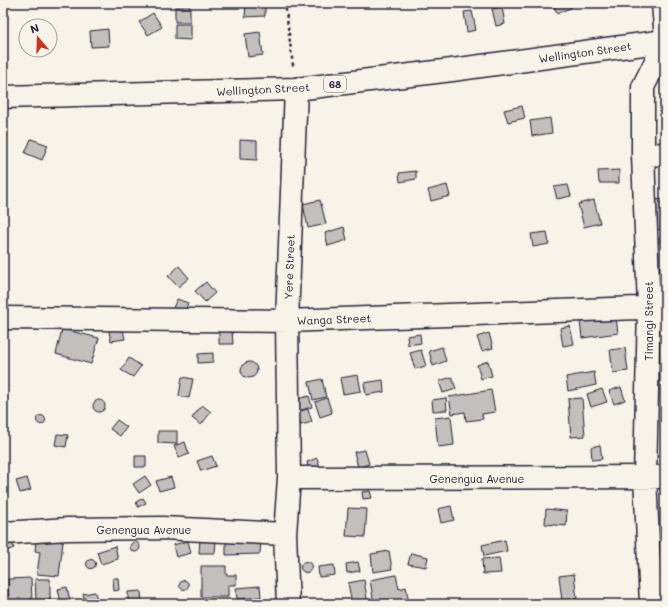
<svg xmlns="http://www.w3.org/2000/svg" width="668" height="607" viewBox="0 0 668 607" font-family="Mali,sans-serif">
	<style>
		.building { fill: #c2bfbd; stroke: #22223b }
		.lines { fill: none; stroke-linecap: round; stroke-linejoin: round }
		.minor-casing { stroke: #22223b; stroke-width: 25 }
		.major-casing { stroke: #22223b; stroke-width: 25 }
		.path { stroke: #22223b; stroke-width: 2.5; stroke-dasharray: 3 3; stroke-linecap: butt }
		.minor { stroke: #f7f3e8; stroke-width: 22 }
		.major { stroke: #f7f3e8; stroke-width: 22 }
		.labels { text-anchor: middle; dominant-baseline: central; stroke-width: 3; stroke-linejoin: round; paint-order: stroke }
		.shield { fill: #f7f3e8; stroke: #62616f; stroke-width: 1 }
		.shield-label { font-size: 10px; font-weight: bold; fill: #22223b }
		.street-label { font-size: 11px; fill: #22223b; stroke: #f7f3e8 }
	</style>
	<rect width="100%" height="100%" fill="#f7f3e8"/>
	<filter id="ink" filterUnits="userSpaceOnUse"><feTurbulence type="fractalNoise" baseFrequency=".025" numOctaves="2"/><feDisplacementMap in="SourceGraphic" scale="8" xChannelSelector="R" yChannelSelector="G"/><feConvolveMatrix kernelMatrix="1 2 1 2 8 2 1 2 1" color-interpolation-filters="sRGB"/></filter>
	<g filter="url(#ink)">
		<path class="building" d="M78 3H97V6L78 5Z
			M246 3H265V16L245 17Z
			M562 3H569L571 8 557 13 554 6Z
			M590 3H601V5L591 7Z
			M175 7H190V22H175Z
			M502 7 505 24 496 26 492 9Z
			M472 11 476 30 467 32 464 12Z
			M153 13 162 27 148 35 139 22Z
			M175 24H191V40L175 39Z
			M108 29 109 46 91 47 90 31Z
			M260 32 263 55 248 57 245 34Z
			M522 106 525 118 508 122 504 110Z
			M550 118 552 133 532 136 530 121Z
			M31 139 48 145 42 160 25 153Z
			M240 140 257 141V160L240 159Z
			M619 170V183H599L598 171Z
			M416 171V179L400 182 399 173Z
			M447 185 450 196 431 201 428 190Z
			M568 185 571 196 557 199 554 187Z
			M665 199V229L654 230 652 200Z
			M320 200 326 224 308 228 303 204Z
			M594 200 600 223 584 227 578 204Z
			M344 227 347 240 328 246 325 233Z
			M547 232 549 244 533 247 531 234Z
			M658.5 240a3.5 3.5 0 1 1 7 0a3.5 3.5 0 1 1-7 0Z
			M179 266 189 278 178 287 168 276Z
			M206 282 215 293 205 302 195 291Z
			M177 299 188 303 184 314 172 310Z
			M616 317 618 333 582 338 580 321Z
			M122 325 125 339 111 341 108 327Z
			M570 326 574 344 563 346 560 328Z
			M62 329 99 338 91 364 56 354Z
			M219 330H232L233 344H219Z
			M489 333 493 348 482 351 477 337Z
			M420 334 421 343 408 345 407 336Z
			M442 347 446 361 433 366 429 351Z
			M625 348 628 371 613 373 610 350Z
			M421 350 426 366 415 369 410 353Z
			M213 353V362L198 363V354Z
			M129 358 141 366 133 377 121 370Z
			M488 361 492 376 481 379 477 365Z
			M241 370a8 8 0 1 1 16 0a8 8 0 1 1-16 0Z
			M594 372 596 385 568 391 566 377Z
			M358 375 361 391 343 394 340 378Z
			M182 377 193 379 189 398 179 396Z
			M452 377 456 389 443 393 439 381Z
			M322 379 326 397 313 400 309 382Z
			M383 380 384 392 366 395 364 383Z
			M621 387 625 400 614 404 609 391Z
			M602 389 607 402 591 407 587 394Z
			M491 390 495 412 482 414 483 419 466 421 465 412 452 414 449 397Z
			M309 396 312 407 297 411 294 400Z
			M327 398 332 413 320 417 315 402Z
			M446 398 447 410 433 411 432 400Z
			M582 398 585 436 571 437 568 399Z
			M93 406a6 6 0 1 1 12 0a6 6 0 1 1-12 0Z
			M202 405 211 412 201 425 192 418Z
			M308 409 312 422 301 425 298 412Z
			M36.5 420a4.5 4.5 0 1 1 9 0a4.5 4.5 0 1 1-9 0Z
			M451 416 454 445 438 447 435 418Z
			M117 420 127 427 120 436 110 429Z
			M158 431H177V444L158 443Z
			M57 434 68 435 66 447 55 445Z
			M185 442 189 454 179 458 174 446Z
			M600 445 602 459 592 460 591 447Z
			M365 450 369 464 358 467 354 452Z
			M135 456H146V467H135Z
			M212 456 216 466 201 471 197 461Z
			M317 458 320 467 309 470 307 462Z
			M145 476 151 485 139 493 133 484Z
			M171 477 174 487 159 491 156 481Z
			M27 478 31 490 20 493 16 481Z
			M370 491 372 498 363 499 362 492Z
			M143 498 146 503 138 507 136 502Z
			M451 506 454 520 441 523 438 509Z
			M348 508 367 509 365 537 346 536Z
			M546 509 567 511 566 526 545 524Z
			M9 536 14 548 6 551 3 543Z
			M226 538H261L260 554 226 555Z
			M36 539 63 542 59 576 37 574 40 552 35 551Z
			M200 539H216L215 553H199Z
			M505 540 507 551 484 556 482 545Z
			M188 541 191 553 176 557 173 545Z
			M130 547a5 5 0 1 1 10 0a5 5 0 1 1-10 0Z
			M115 546 118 559 101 564 97 552Z
			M389 551 392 569 373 572 371 554Z
			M411 553 428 557 426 567 408 564Z
			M499 558 501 573 483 574 482 559Z
			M86.5 564a4.5 4.5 0 1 1 9 0a4.5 4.5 0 1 1-9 0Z
			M300.5 567a5.5 5.5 0 1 1 11 0a5.5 5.5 0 1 1-11 0Z
			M358 562 360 571 347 573 346 564Z
			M334 565 335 575 319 577 318 567Z
			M201 566H226V575H236V585H228V597H201Z
			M574 574 577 599 562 601 559 576Z
			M396 575 399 589 406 587 409 603 403 604H374L370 580Z
			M31 578 32 600 9 601 8 579Z
			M113 578H118L119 590 114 591Z
			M35 579H50V600H36Z
			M364 580 368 604H352L348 583Z
			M179.5 585a4.5 4.5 0 1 1 9 0a4.5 4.5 0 1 1-9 0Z
			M260 586 261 597 237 599 236 588Z
			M67 587 70 601 61 603 58 589Z
			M141 591 142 603 128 604V592Z
			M95 592 97 600 85 603 83 594Z"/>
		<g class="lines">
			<defs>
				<path id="minor" d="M663 3 665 28
					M643 155 665 154
					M3 318 287 321 665 307
					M289 478 665 477
					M3 533 68 529 162 528 285 534
					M288 604 285 534 289 478 287 321 296 89
					M651 604 645 477 649 307 643 155V87L665 43"/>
				<path id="major" d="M3 97 296 89 452 70 665 41"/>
			</defs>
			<use href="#minor" class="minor-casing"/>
			<use href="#major" class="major-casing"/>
			<path class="path" d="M285 3 293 66"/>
			<use href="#minor" class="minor"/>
			<use href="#major" class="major"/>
		</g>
	</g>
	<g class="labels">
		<rect class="shield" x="324" y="76" width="22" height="16" rx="3"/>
		<g class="shield-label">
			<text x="335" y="84">68</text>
		</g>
		<g class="street-label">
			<text transform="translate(585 52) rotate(-8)">Wellington Street</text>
			<text transform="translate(263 89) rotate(-3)">Wellington Street</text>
			<text transform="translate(289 267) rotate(-88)">Yere Street</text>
			<text transform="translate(334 319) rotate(-2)">Wanga Street</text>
			<text transform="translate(648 321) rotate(-90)">Timangi Street</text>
			<text x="477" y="478">Genengua Avenue</text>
			<text x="144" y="529">Genengua Avenue</text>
		</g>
	</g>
	<rect width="668" height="607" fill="none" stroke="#f7f3e8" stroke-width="16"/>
	<rect x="8" y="8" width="652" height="591" fill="none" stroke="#22223b" stroke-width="1.5" filter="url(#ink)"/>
	<g transform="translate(38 38) rotate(341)"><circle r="19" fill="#f7f3e8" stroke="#a29fa3"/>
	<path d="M0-3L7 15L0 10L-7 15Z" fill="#c8321e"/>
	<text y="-6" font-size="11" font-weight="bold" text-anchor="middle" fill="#22223b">N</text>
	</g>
</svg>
